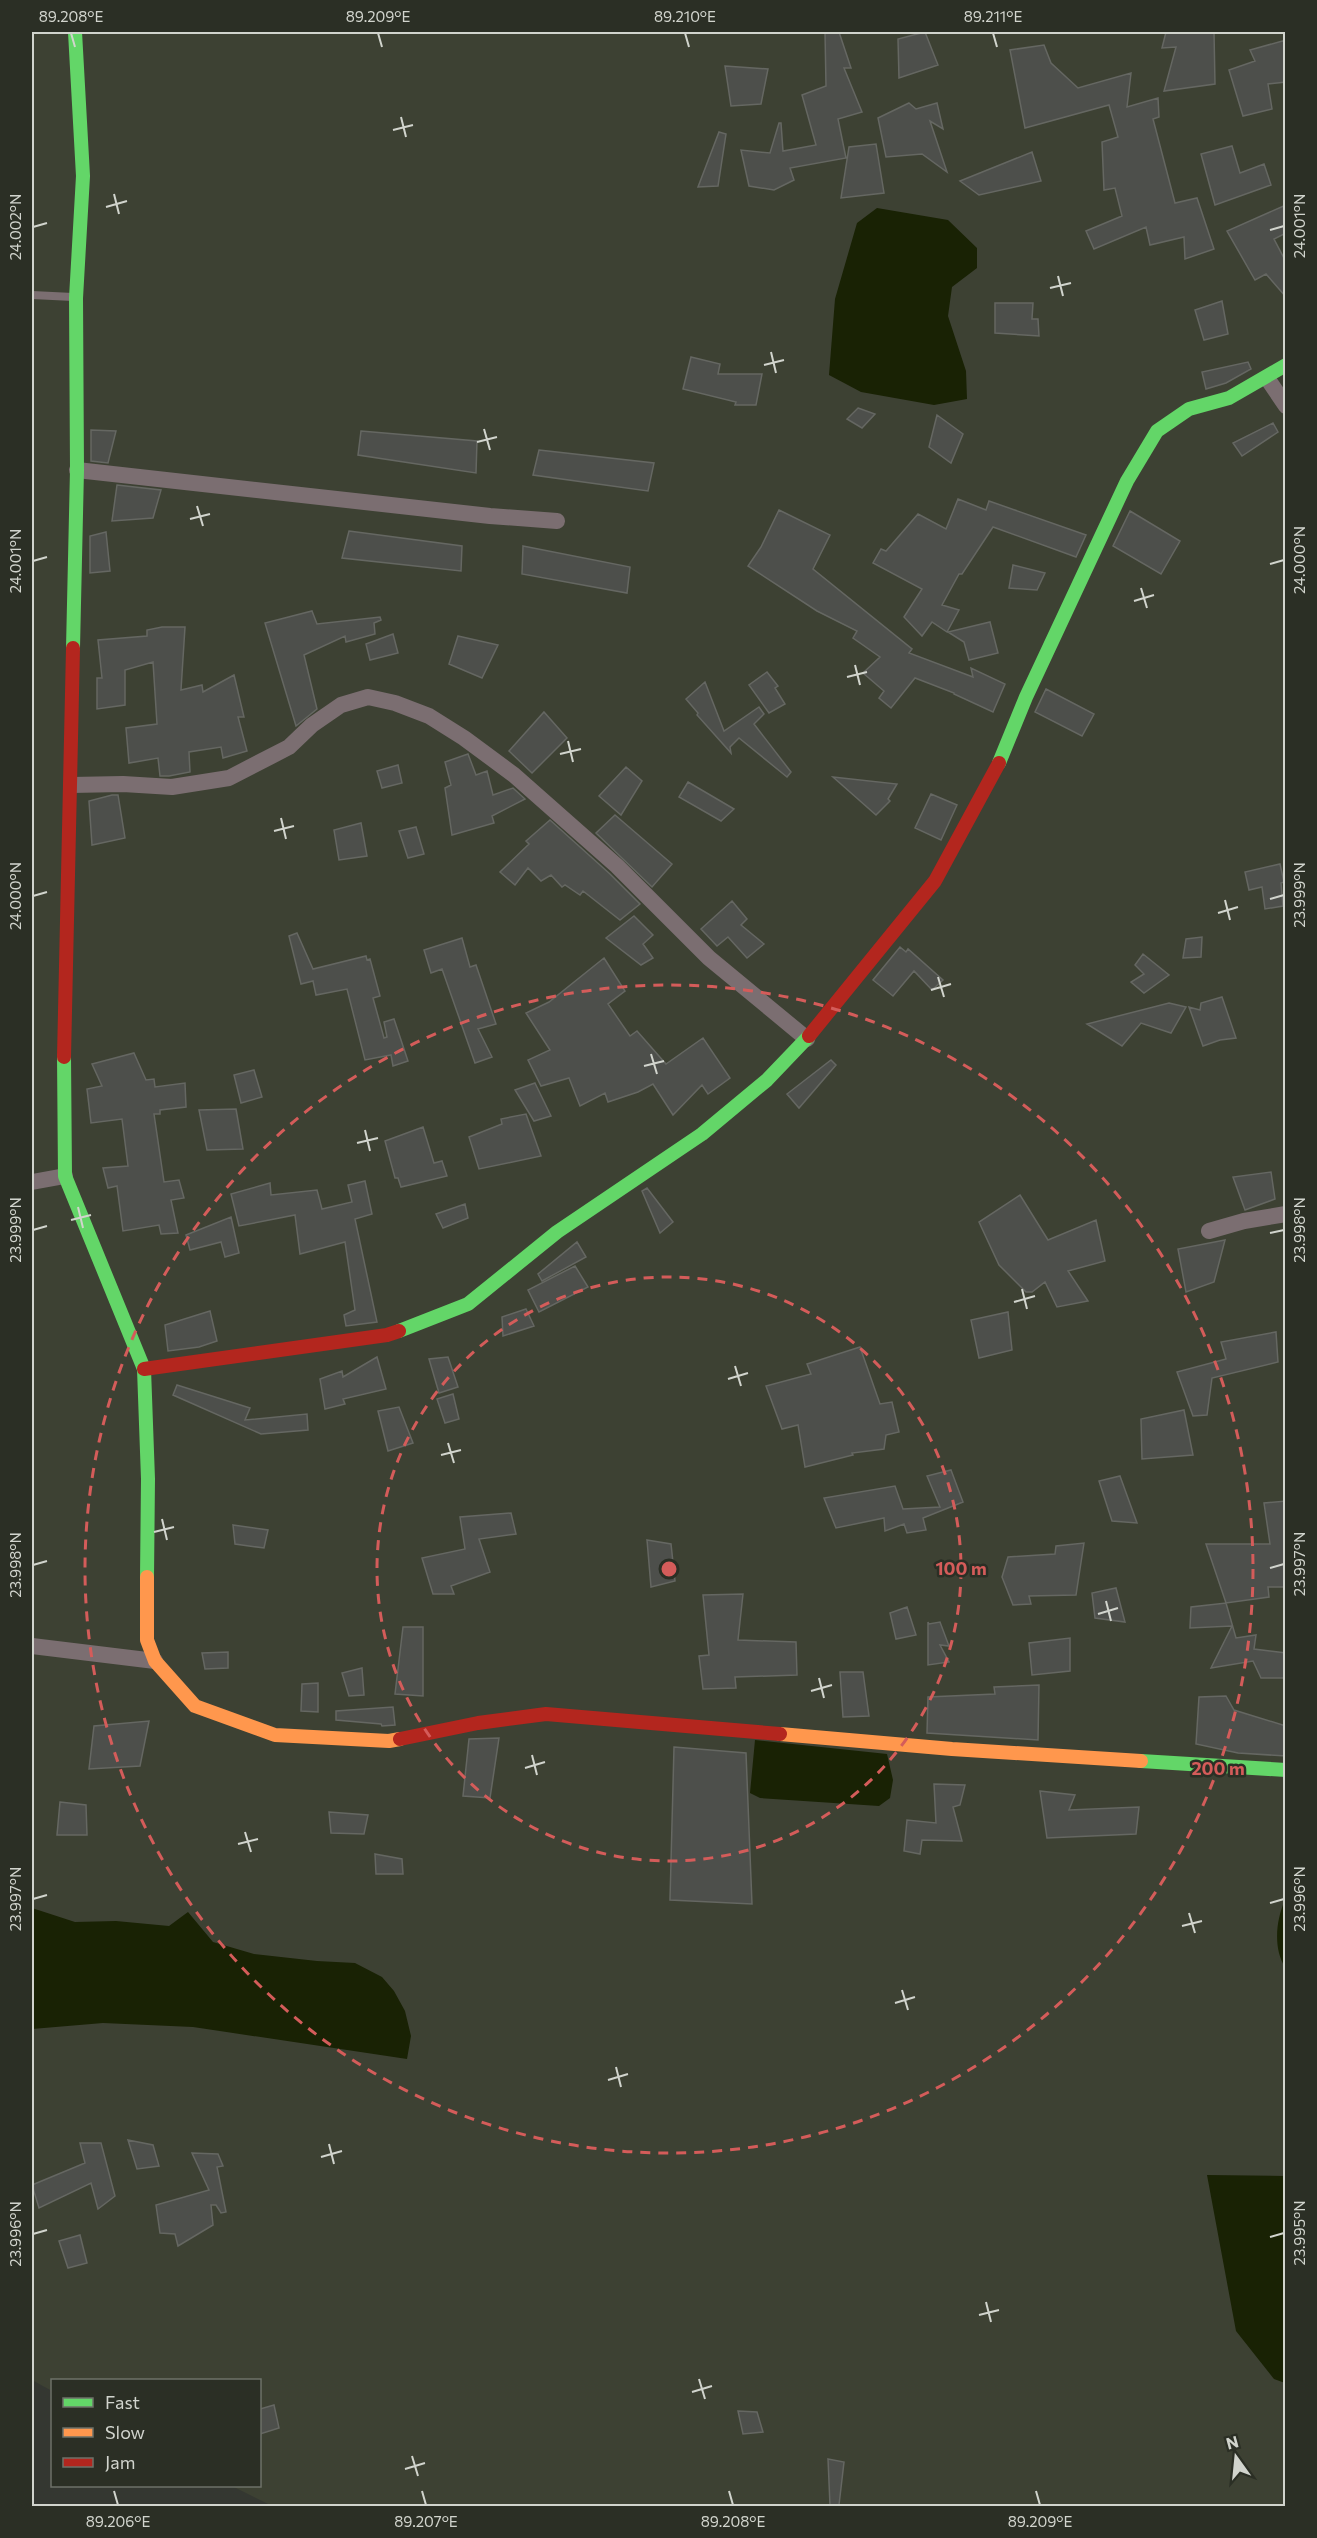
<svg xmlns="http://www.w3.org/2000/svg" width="1317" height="2538" viewBox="0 0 1317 2538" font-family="Commissioner,sans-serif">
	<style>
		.built { fill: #3d4133 }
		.water { fill: #192204 }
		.building { fill: #4d4f4b; stroke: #656762; stroke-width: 1.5 }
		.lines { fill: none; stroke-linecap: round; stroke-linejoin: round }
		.lane { stroke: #7b6e71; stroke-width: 8 }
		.street { stroke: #7b6e71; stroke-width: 16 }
		.fast { stroke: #63d668; stroke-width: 14 }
		.slow { stroke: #ff974d; stroke-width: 14 }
		.jam { stroke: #b3261e; stroke-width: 14 }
		.ticks { fill: none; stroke: #d1d4cd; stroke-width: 2 }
		.ring { fill: none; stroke: #d45c5a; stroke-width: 3; stroke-dasharray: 10 8 }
		.centre { fill: #d45c5a; stroke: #2b2f25; stroke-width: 3 }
		.ring-label { font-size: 18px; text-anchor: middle; font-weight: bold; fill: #d45c5a; stroke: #2b2f25; stroke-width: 5; stroke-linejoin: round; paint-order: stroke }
		.neatline { fill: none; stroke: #d1d4cd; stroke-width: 2 }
		.ticks-label { font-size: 15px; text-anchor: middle; fill: #d1d4cd }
	</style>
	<rect width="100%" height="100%" fill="#343731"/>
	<path class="built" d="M32 32H1285V2506H272L232 2486H260V2380H52V2391L32 2380Z"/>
	<path class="water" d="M877 208 948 220 977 248V268L952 287 948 316 966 371 967 399 934 405 861 392 829 375 835 299 857 223Z
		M755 1740 887 1754 893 1780 890 1798 879 1806 760 1798 750 1793Z
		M1285 1900V1967C1273 1948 1276 1920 1285 1900Z
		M32 1908 75 1922 116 1921 169 1926 188 1912 213 1942 254 1954 317 1961 355 1963 382 1977 394 1991 405 2011 411 2036 407 2059 193 2027 103 2023 32 2029Z
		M1207 2175 1285 2176V2383L1274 2379 1236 2331Z"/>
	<path class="building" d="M825 32H839L851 68H844L862 112 838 119 846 158 790 168 794 180 774 190 749 186 741 150 770 153 779 123H781L783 151 816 145 802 95 826 86Z
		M925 32 938 65 899 78 898 39Z
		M1166 32H1214L1215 84 1164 91 1176 47 1162 48Z
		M1286 40V82L1268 84 1272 109 1243 116 1229 70 1255 61 1250 50Z
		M1044 45 1051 63 1078 88 1131 73 1127 107 1158 98 1159 117 1153 119 1175 203 1197 198 1214 249 1185 259 1184 237 1150 245 1146 227 1094 249 1086 231 1122 216 1115 188 1104 190 1102 142 1118 137 1109 105 1025 128 1010 50Z
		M725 66 768 69 761 104 731 106Z
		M909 103 916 109 937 103 943 129 930 121 947 172 922 154 886 157 878 118Z
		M719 132 726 134 718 186 698 187Z
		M876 144 884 193 841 198 849 147Z
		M1232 146 1240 173 1264 164 1271 185 1215 205 1201 154Z
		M1032 152 1041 181 979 195 960 181Z
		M1286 205V233L1274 239 1286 262V297L1266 274 1255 280 1227 231Z
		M1222 301 1228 334 1204 340 1195 310Z
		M995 303H1033L1032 319H1038L1039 336 995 333Z
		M691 357 720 364 718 374H762L756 405H735L736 402 683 389Z
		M1248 362 1251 369 1226 383 1206 389 1202 372Z
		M858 408 875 414 862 428 847 419Z
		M937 415 963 434 951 463 929 447Z
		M1273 423 1278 432 1242 456 1233 443Z
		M91 430 116 431 108 463 91 461Z
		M361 431 477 441 476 473 358 455Z
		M539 450 654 463 648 491 533 475Z
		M117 485 161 490 153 518 112 521Z
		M958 499 986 510 989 501 1086 535 1076 557 993 527 962 574H959L942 605 959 610 947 632 932 622 922 636 904 617 922 589 873 563 881 549 886 551 918 514 946 529Z
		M779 510 830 535 813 569 912 649 909 653 973 677 971 668 1005 684 993 712 954 694V693L915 678 891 708 879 698 884 691 863 673 880 657 853 638 857 631 817 611 748 566 761 547Z
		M1130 511 1180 541 1161 574 1113 546Z
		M349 531 462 546 461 571 342 558Z
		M106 532 110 571 90 573V536Z
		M523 546 630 567 627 593 522 574Z
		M1013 565 1045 573 1037 590 1009 588Z
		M312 611 317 624 380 617 381 620 374 623 375 634 346 642 345 636 304 655 317 709 296 726 265 623Z
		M990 622 998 653 969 660 964 642 948 632Z
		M162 627H185L181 690 202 685 203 692 234 675 244 717H238L247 751 223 758 221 747 189 752 190 772 169 776H160L158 758 129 763 126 728 157 724 153 662 125 670V705L97 709V678H102L98 640 147 636V630Z
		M393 634 398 653 370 660 366 644Z
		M458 636 498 645 482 678 449 664Z
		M767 672 778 686 775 688 785 704 769 713 749 685Z
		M705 682 724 731 759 707 764 714 754 724 791 772 787 777 739 738 730 747 731 753 697 715 698 713 686 699Z
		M1046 689 1094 714 1082 736 1035 712Z
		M544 712 567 738 532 773 509 751Z
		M468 754 476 775 487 771 493 795 513 788 525 799 492 816 494 823 452 835 445 788 451 785 445 762Z
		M398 765 402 783 382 788 377 771Z
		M626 767 642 781 621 815 599 796Z
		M833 777 897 784 888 799 890 801 876 815Z
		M688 782 734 809 721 821 679 797Z
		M931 794 957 805 941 840 915 828Z
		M112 795H118L125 838 92 845 89 801Z
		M615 815 672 864 652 887 596 833Z
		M550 820 610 874 640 904 620 920 583 891 580 895 565 885 562 887 551 875 541 881 528 868 515 885 500 872 529 844 526 841Z
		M361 823 367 856 339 860 334 830Z
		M416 827 424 854 408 858 399 831Z
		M1280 864 1284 882 1281 883 1283 906 1265 909 1262 887 1249 890 1245 872Z
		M732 901 747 919 741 925 764 944 747 958 728 937 717 946 701 929Z
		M634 916 653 935 643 944 653 958 641 965 606 938Z
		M297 933 313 969 366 956 367 960 370 959 380 996 373 998 384 1038 387 1037 384 1022 394 1019 408 1061 393 1066 391 1055 365 1060 347 989 316 995 313 981 301 984 289 936Z
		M1202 937 1201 957 1183 958 1186 939Z
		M462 938 470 967 476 965 496 1024 478 1029 492 1057 475 1063 442 969 431 973 424 950Z
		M900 947 906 952 908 949 943 980 932 990 914 971 893 996 873 980Z
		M1143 954 1169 975 1144 993 1131 982 1144 974 1135 965Z
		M604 958 625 991 608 1004 630 1036 637 1031 666 1064 703 1038 730 1078 708 1094 702 1085 673 1115 653 1084 638 1092 608 1102 605 1093 580 1106 569 1078 541 1086 528 1060 550 1050 526 1013 549 1002Z
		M1222 997 1236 1038 1220 1040 1203 1046 1189 1007 1200 1010 1201 1003Z
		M1169 1003 1186 1007 1171 1033 1141 1023 1122 1046 1087 1024Z
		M134 1053 146 1080 154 1079 155 1087 185 1083 186 1107 160 1110V1114H154L164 1182 179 1180 184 1198 171 1200 178 1233 161 1234 159 1225 123 1231 117 1186 108 1188 103 1168 128 1166 122 1119 91 1123 87 1089 102 1086 92 1064Z
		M831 1060 836 1065 799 1108 787 1094Z
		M254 1070 262 1097 241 1103 234 1075Z
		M535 1083 551 1116 534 1121 515 1090Z
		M236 1109 243 1149 207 1150 199 1110Z
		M526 1114 541 1156 479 1169 469 1137 502 1124 501 1119Z
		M423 1127 434 1163 442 1161 447 1176 401 1187 398 1178H395L385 1141Z
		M1271 1172 1275 1199 1245 1210 1233 1177Z
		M365 1181 372 1214 355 1219 377 1322 346 1326 344 1315 355 1310 345 1242 300 1254 295 1215 239 1226 231 1194 270 1183 271 1195 317 1190 322 1209 352 1202 348 1185Z
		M647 1188 673 1222 660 1233 642 1191Z
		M1020 1195 1048 1240 1096 1220 1105 1261 1068 1271 1088 1301 1057 1307 1045 1282 1032 1292H1026L999 1265 979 1222Z
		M465 1204 468 1218 443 1228 436 1214Z
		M231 1217 239 1253 225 1257 221 1242 190 1250 186 1235Z
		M1225 1240 1214 1282 1186 1292 1178 1249Z
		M577 1242 586 1257 542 1281 538 1274Z
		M575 1266 588 1287 539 1312 528 1290Z
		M526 1309 534 1326 503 1336 502 1317Z
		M210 1311 217 1341 199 1347 168 1351 165 1325Z
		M1008 1312 1012 1350 979 1358 971 1320Z
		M1276 1332 1278 1362 1212 1378 1207 1415 1193 1416 1177 1372 1226 1359 1221 1342Z
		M860 1347 880 1404 892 1402 899 1432 886 1435 884 1449 852 1453 853 1455 805 1467 798 1425 782 1429 766 1386 811 1374 807 1364Z
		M377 1357 386 1389 343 1399 345 1404 325 1409 320 1379 342 1371 343 1377Z
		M448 1357 458 1387 439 1393 429 1359Z
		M177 1385 250 1408 245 1420 307 1414 308 1430 261 1434 173 1395Z
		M453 1394 459 1419 445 1423 437 1399Z
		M399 1407 413 1443 388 1451 378 1411Z
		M1184 1410 1193 1455 1142 1459 1141 1419Z
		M951 1470 963 1502 923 1518 926 1530 907 1533 904 1524 885 1531 884 1518 836 1528 824 1498 895 1486 903 1509 940 1507 927 1476Z
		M1120 1476 1137 1523 1112 1521 1099 1481Z
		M1286 1501V1587H1268L1269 1597 1226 1603 1206 1544H1270L1264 1503Z
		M511 1513 516 1534 479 1539 490 1572 451 1586 454 1594H433L422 1558 465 1549 460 1517Z
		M233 1525 268 1530 264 1548 235 1544Z
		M647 1540 671 1544 675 1581 651 1587Z
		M1084 1543 1076 1595 1029 1596 1031 1604 1013 1605 1002 1577 1008 1557 1055 1554 1056 1546Z
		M1116 1588 1125 1622 1095 1618 1092 1593Z
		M743 1594 738 1640 796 1642 797 1675 735 1677 736 1688 703 1689 699 1656 709 1655 703 1595Z
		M1226 1603 1236 1638 1256 1635 1254 1649 1286 1653V1678H1261L1253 1661 1211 1668 1232 1626 1190 1628 1191 1607Z
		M907 1607 916 1635 896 1639 890 1613Z
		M928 1622 929 1624 940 1622 949 1646 940 1645 949 1662 928 1665Z
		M403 1627H423V1696L395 1694Z
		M1070 1638V1671L1032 1675 1029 1643Z
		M228 1652V1668L205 1669 202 1653Z
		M362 1668 364 1695 349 1696 342 1673Z
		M840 1672H863L869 1716 843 1717Z
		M318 1683V1712L301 1711 302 1684Z
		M1039 1685 1038 1740 927 1733 928 1697 995 1694 994 1687Z
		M1226 1696 1234 1710 1286 1726V1756L1238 1753 1196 1744 1199 1697Z
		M393 1707 395 1725 382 1726 381 1724 336 1720V1711Z
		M149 1721 140 1766 89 1769 94 1726Z
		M499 1738 490 1798 463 1796 469 1739Z
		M674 1747 746 1753 752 1904 670 1900Z
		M934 1784 965 1785 960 1805 953 1807 962 1841 922 1840 920 1854 904 1851 907 1820 936 1823Z
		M1040 1791 1075 1795 1069 1810 1139 1807 1136 1834 1047 1838Z
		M60 1802 86 1805 87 1835H57Z
		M329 1812 368 1815 364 1834 331 1833Z
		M375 1854 402 1859 403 1874H376Z
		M128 2140 153 2145 159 2166 137 2169Z
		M80 2143H101L115 2196 98 2209 91 2183 39 2208 32 2185 85 2163Z
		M192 2153 218 2154 223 2166 217 2167 226 2212 221 2213 216 2205H211L213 2225 178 2246 175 2234 160 2233 156 2205 209 2190Z
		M80 2235 87 2263 68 2268 59 2241Z
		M274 2405 279 2428 260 2434V2409Z
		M738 2411 757 2412 763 2432 743 2434Z
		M828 2459 844 2462 839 2505H830Z"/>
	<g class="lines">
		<path class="lane" d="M32 295 73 297"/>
		<path class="street" d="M1267 378 1286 406
			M77 470 490 516 557 521
			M71 785 123 784 172 787 229 778 289 747 312 725 341 705 368 697 395 703 429 716 464 738 514 775 617 866 709 958 807 1039
			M32 1182 65 1176
			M1209 1231 1244 1221 1286 1214
			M32 1646 155 1661"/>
		<path class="fast" d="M73 648 77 470 76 298 83 176 75 32
			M999 763 1026 697 1127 481 1157 431 1189 409 1229 398 1286 365
			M64 1057 65 1176 144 1369 148 1479 147 1577
			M399 1331 468 1304 557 1232 702 1134 767 1080 809 1036
			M1141 1761 1286 1770"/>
		<path class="slow" d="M147 1577V1640L155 1661 195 1706 275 1735 389 1741 400 1739
			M780 1734 952 1749 1141 1761"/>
		<path class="jam" d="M809 1036 935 881 999 763
			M64 1057 73 648
			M144 1369 387 1335 399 1331
			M400 1739 478 1723 546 1714 780 1734"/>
	</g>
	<path class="ticks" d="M71 33 75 47M378 33 382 47M685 33 689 47M993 33 997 47M401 117 406 137M393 130 413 125M114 194 119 214M106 207 127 201M33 227 47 223M1270 230 1284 226M1058 276 1063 296M1050 288 1071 283M771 352 776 373M764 365 784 360M484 429 490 450M477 442 497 437M197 506 203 526M190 519 210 514M33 561 47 557M1270 564 1284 560M1141 588 1147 608M1134 601 1154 595M855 665 860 685M847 677 867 672M568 741 573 762M560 754 581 749M281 818 286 839M274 831 294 826M33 896 47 892M1270 899 1284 895M1225 900 1230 920M1218 913 1238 907M938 977 944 997M931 990 951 984M651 1054 657 1074M644 1066 664 1061M365 1130 370 1151M357 1143 378 1138M78 1207 83 1228M71 1220 91 1215M33 1230 47 1226M1270 1233 1284 1230M1022 1289 1027 1309M1014 1302 1035 1296M735 1366 741 1386M728 1379 748 1373M448 1443 454 1463M441 1455 461 1450M162 1519 167 1540M154 1532 174 1527M33 1565 47 1561M1270 1568 1284 1564M1106 1601 1111 1621M1098 1614 1118 1608M819 1678 824 1698M811 1691 832 1685M532 1755 537 1775M525 1768 545 1762M245 1832 251 1852M238 1844 258 1839M33 1899 47 1895M1270 1903 1284 1899M1189 1913 1195 1933M1182 1926 1202 1921M902 1990 908 2010M895 2003 915 1997M616 2067 621 2087M608 2080 628 2074M329 2144 334 2164M321 2157 342 2151M33 2234 47 2230M1270 2237 1284 2233M986 2302 991 2322M979 2315 999 2310M699 2379 705 2399M692 2392 712 2386M412 2456 418 2476M405 2469 425 2463M114 2491 118 2505M422 2491 426 2505M729 2491 733 2505M1036 2491 1040 2505"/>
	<g class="ring">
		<circle cx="669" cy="1569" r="292"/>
		<circle cx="669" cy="1569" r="584"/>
	</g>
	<circle cx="669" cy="1569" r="9" class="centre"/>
	<g class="ring-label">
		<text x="961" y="1575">100 m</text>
		<text x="1218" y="1775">200 m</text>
	</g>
	<rect width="1317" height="2538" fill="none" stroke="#2b2f25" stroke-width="66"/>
	<rect x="51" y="2379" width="210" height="108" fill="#2b2f25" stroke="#6d7168" stroke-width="1.5"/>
	<rect x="63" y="2398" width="30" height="9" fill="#63d668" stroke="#6d7168" stroke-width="1.5"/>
	<text x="105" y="2409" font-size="18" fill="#d1d4cd">Fast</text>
	<rect x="63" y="2428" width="30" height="9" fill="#ff974d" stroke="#6d7168" stroke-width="1.5"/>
	<text x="105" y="2439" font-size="18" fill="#d1d4cd">Slow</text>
	<rect x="63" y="2458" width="30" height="9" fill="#b3261e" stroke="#6d7168" stroke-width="1.5"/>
	<text x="105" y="2469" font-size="18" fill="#d1d4cd">Jam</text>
	<g transform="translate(1236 2457) rotate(345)" stroke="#2b2f25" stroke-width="4.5" paint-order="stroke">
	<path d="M0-4.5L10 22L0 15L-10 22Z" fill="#d1d4cd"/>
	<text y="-9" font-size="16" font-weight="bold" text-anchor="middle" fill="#d1d4cd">N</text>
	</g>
	<rect x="33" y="33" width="1251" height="2472" class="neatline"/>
	<g class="ticks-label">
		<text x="71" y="22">89.208°E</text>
		<text x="378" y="22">89.209°E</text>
		<text x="685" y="22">89.210°E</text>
		<text x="993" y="22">89.211°E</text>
		<text transform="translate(1300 226) rotate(-90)" y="5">24.001°N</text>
		<text transform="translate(16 227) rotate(-90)" y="5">24.002°N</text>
		<text transform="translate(1300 560) rotate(-90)" y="5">24.000°N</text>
		<text transform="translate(16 561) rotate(-90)" y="5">24.001°N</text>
		<text transform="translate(1300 895) rotate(-90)" y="5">23.999°N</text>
		<text transform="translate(16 896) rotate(-90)" y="5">24.000°N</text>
		<text transform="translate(1300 1230) rotate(-90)" y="5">23.998°N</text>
		<text transform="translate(16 1230) rotate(-90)" y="5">23.999°N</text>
		<text transform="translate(1300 1564) rotate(-90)" y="5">23.997°N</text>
		<text transform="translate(16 1565) rotate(-90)" y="5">23.998°N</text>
		<text transform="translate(1300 1899) rotate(-90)" y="5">23.996°N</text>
		<text transform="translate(16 1899) rotate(-90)" y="5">23.997°N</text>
		<text transform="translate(1300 2233) rotate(-90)" y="5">23.995°N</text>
		<text transform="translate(16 2234) rotate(-90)" y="5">23.996°N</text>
		<text x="118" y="2527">89.206°E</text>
		<text x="426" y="2527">89.207°E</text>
		<text x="733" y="2527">89.208°E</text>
		<text x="1040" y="2527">89.209°E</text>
	</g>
</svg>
